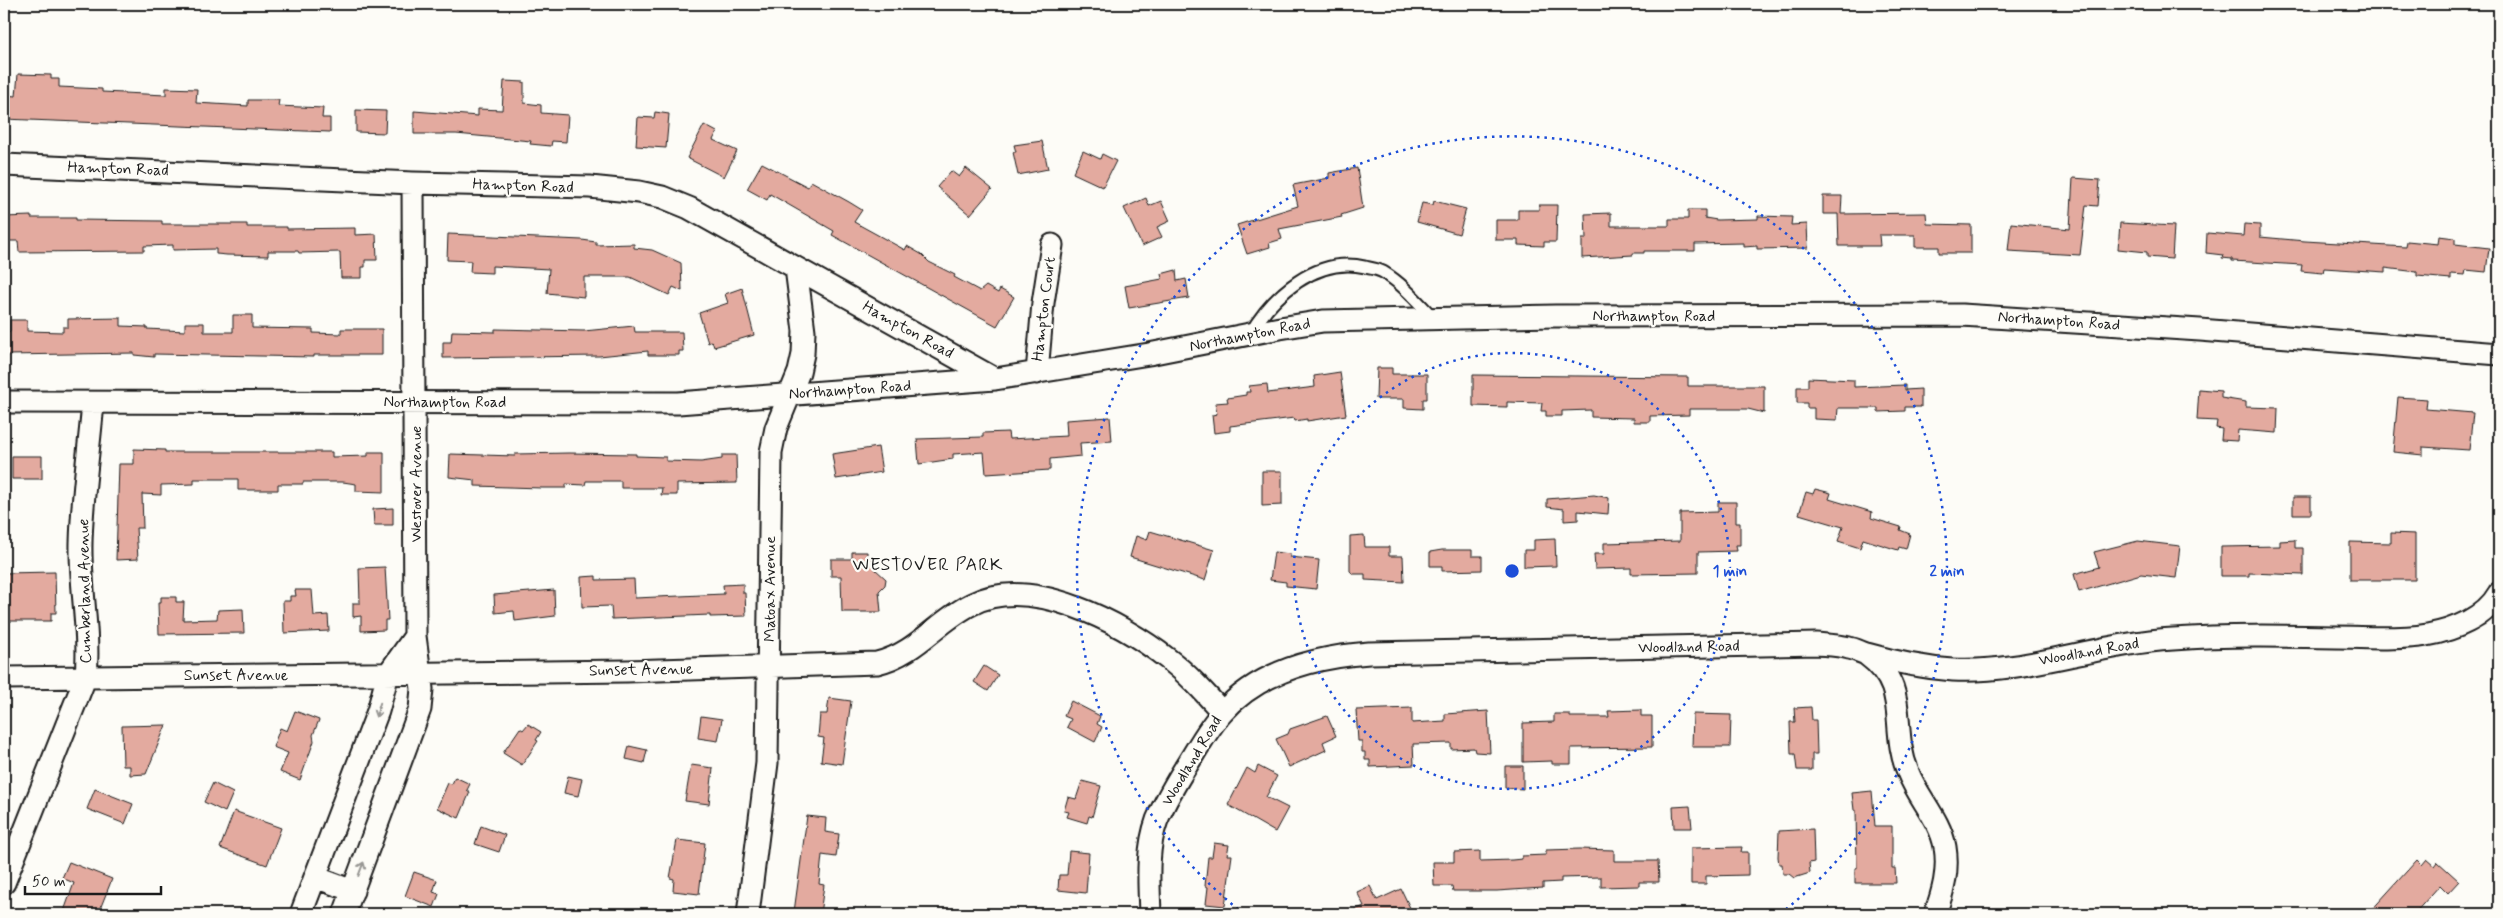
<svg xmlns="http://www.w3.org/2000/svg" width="2503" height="918" viewBox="0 0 2503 918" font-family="Mynerve,sans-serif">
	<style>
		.building { fill: #e3aa9f; stroke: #1c1c1c }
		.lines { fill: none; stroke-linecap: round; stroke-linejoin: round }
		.service-casing { stroke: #1c1c1c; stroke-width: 15 }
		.minor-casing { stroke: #1c1c1c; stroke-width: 25 }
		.service { stroke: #fdfcf7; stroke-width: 11 }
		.minor { stroke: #fdfcf7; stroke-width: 21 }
		.rail { stroke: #1c1c1c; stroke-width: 4; stroke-dasharray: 8 4; stroke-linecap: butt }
		.oneway { stroke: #989794 }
		.ring { fill: none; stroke: #1d4ed8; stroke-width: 2.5; stroke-dasharray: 2.5 5 }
		.labels { text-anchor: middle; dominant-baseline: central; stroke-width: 4.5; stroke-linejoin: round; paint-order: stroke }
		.street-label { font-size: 16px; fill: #1c1c1c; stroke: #fdfcf7 }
		.neighbourhood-label { font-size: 18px; letter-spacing: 1px; fill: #1c1c1c; stroke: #fdfcf7 }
		.centre { fill: #1d4ed8; stroke: #fdfcf7; stroke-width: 2.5 }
		.ring-label { font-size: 15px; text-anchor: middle; font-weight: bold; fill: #1d4ed8; stroke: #fdfcf7; stroke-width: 4.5; stroke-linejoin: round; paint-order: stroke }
	</style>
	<rect width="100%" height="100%" fill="#fdfcf7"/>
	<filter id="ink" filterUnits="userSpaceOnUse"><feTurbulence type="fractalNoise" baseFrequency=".02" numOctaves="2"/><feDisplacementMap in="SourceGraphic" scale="10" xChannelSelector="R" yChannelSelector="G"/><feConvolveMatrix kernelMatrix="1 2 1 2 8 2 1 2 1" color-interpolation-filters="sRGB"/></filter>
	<g filter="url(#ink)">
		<path class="building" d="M18 74 51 75V79H59V87L102 89V92L166 95V88L197 89 196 103 248 106V100H279L278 106 323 108 322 118H330V132L4 119V95L16 96Z
			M504 81 524 82V103L541 105V113L568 115 566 142 552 141 551 146 530 144 531 141 456 134H414V111L478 116V109L502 110Z
			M356 110 386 111 385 133 356 132Z
			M655 112 669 114 666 148 636 146 638 117 654 118Z
			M704 125 717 132 713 140 737 151 724 177 687 158Z
			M1042 141 1048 169 1018 175 1013 152H1016L1014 145Z
			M1083 151 1100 159 1102 154 1116 161 1103 187 1073 173Z
			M762 163 808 187 811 181 849 202 862 210 854 222 905 250 907 246 921 254 929 262 955 275 954 277 980 291 986 286 998 293 1000 289 1014 297 997 326 832 235 834 231 770 194 767 200 747 189Z
			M966 168 992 189 970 215 937 187 951 171 959 177Z
			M1357 168 1363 208 1341 215 1342 217 1279 229 1282 239 1269 243 1270 247 1247 254 1237 225 1298 206 1293 185 1329 178V173Z
			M2073 178 2100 180 2098 206 2086 205 2080 255 2008 251 2011 223 2070 229Z
			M1823 196H1842L1841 214 1926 213 1927 224 1971 225V253H1939V247H1915V235H1879L1880 246H1839L1838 214H1823Z
			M1146 198 1149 206 1161 201 1170 221 1157 227 1162 237 1142 246 1124 208Z
			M1434 201 1466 209 1459 234 1417 222 1422 203 1433 205Z
			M1539 205H1557L1556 242H1544V246L1518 245V240H1496V220H1518V210H1539Z
			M1688 210H1705V218L1717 220 1758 219V216L1792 217 1791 225 1807 224 1808 248 1757 249V246L1744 247V243L1695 244V251H1644V253H1633V255L1582 258V239H1586L1585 214 1611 213V226H1669V219H1688Z
			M31 216V218H76V220L162 221V224H247V227H287V229L355 228V235L376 234 377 260H365V267H362V278H341L340 252 299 253 298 251H268V256L227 255 216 254V249L173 250V245L144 246V251L19 252 18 241H4V217Z
			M2120 223 2174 226 2172 259 2147 257V252L2118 249Z
			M2244 224 2260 225V237L2305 241 2406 247 2407 241 2438 244 2439 236 2455 238V244L2489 248 2486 272 2466 270 2465 275 2451 274V279L2417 276V272L2385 268V272L2324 268 2323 273 2301 271 2302 265 2232 261V259L2222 258 2223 255 2206 253 2207 233 2243 236Z
			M448 234 582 240 596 242V245L634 244V248L652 250 681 263 682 291 673 287 669 295 630 277H584V297L547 293 549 269 492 266V273L470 272 471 261 447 260Z
			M1176 270 1177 281 1186 279 1189 298 1129 308 1125 286 1162 279 1161 274Z
			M742 288 754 335 714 347 712 341 708 343 699 313 728 303 725 294Z
			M233 315H252V328L313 329V333L341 334V329H382V355H314V357L154 354V357L134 355V353L7 355V353H4V331L10 332V320H27V331L63 332V327H68V319L121 318V326L147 327V329L185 331V323H204V332H233Z
			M634 326 635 332H682L683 351H679V355H648V351L599 356 443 358V342H451L452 331 495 332V329L584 331Z
			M1377 368H1392V374H1427V399H1423V409L1404 408V399H1376Z
			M1340 372 1346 415 1307 421V419L1295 421 1294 418 1230 426V431L1214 433 1212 415 1217 414 1215 403 1228 402 1227 398 1246 395V392H1250L1249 386 1267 384 1268 393 1315 387 1314 376Z
			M1473 375 1688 377V386H1764V413L1748 409H1689V415L1650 416V422H1634V418L1591 417V410L1562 411V416H1546V411H1541L1542 403 1507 402V407L1473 406Z
			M1808 378 1854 380V387L1905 385V390L1921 389V407H1905V411L1878 412V408H1838L1837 420 1814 419V408H1807V403H1797V387H1808Z
			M2199 389 2221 391V398L2246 402V407L2278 408 2277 433 2238 430 2237 441 2221 440 2222 429 2216 428 2217 421 2197 420Z
			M2398 397 2427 399 2426 409 2473 413 2469 450 2423 447V455L2393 452Z
			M1110 417 1112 441 1080 443 1081 456 1050 459V470L986 474 984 452 953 454V459L919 464 917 439 983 437V433L1008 432 1009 439 1067 436 1066 420Z
			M878 447 882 472 836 479 832 454Z
			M134 449 165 450V452H332V457L368 456V452H384V492L356 491V484L343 482H303V484H278V490H238V479H194V484L161 485V495L142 494 143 528H136L138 559 116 560 119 464H134Z
			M569 453 636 454V456L666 457V461L701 462 722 459V455H736L737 483 677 484V495H661L662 488H621V481H586L585 485 566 484V488H542L475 486V480L449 477 450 454 515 456V454Z
			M12 456H42V479H12Z
			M1262 471H1282V505L1262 506Z
			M1815 489 1831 493 1829 499 1872 512 1871 518 1901 527 1900 530 1910 534 1906 549 1899 547 1898 550 1863 539 1860 548 1838 541 1843 527 1799 514 1806 492 1813 494Z
			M1594 495 1609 498 1608 514 1578 511V520L1564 521V509L1547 507V499Z
			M2293 497H2311V514H2293Z
			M1718 502H1736V523H1740V545H1736L1737 551 1698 552V573L1631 574V568L1595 569 1594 554H1604V543L1680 541V513L1718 512Z
			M393 508V525H374L373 509Z
			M1150 531 1214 550 1205 580 1130 557 1136 536 1147 540Z
			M2391 533 2415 534V580H2350V542L2391 543Z
			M1364 535 1365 547H1389V556H1403L1404 582 1365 580V574H1353L1350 571V536Z
			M1555 539 1556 566 1524 567V550H1534V540Z
			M2295 540V548H2303V575L2249 573V576H2221V547L2280 546V541Z
			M2138 541 2180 546 2176 578 2141 574 2079 592 2074 574 2099 567 2094 552Z
			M1442 550H1472V556H1482V570L1442 571V566H1430V552Z
			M852 552H867V558H875V569L886 579 885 585 879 591 881 612H842L841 576H831V559H852Z
			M1274 552 1290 554V557L1319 560 1316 589 1286 586V582L1270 580Z
			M385 567 388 620H385V630L361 631V616L353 617V603H360L359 568Z
			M55 572 56 613H51V621H4V573Z
			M596 576V580L634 579 635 598 724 594 723 585 743 584V593H745L746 616 710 617V615L612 619 611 606 582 607 581 577Z
			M295 590H312L314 616 328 615 329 631 284 633 283 601H290V596H296Z
			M554 590 555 616 515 621 514 611 495 613 494 595Z
			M161 597H176V602H184L183 620 217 619 218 610 243 609 244 633 159 634 158 603H161Z
			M984 666 998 675 988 691 974 682Z
			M829 698 851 701 842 764 821 761 824 738 818 737 820 714H827Z
			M1071 701 1100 716 1097 724 1102 727 1095 742 1067 727 1071 719 1064 716Z
			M1811 707 1812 720H1816L1817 754H1812V770H1797L1795 754H1791L1790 722H1795L1794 708Z
			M1412 708V723L1445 721V714L1488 711 1490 753 1475 752 1474 748 1451 749V743L1413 744 1414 765 1370 767V760H1365V752H1362V741H1358L1356 710Z
			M1641 710V716H1652V747L1571 748V764H1552V761L1523 762V723L1554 722V714H1570V717H1609L1608 711Z
			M295 711 319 720 313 735 314 741 300 780 280 772 288 753 273 747 280 728 287 731Z
			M1693 714 1731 715 1730 747H1692Z
			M701 716 722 719 718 741 698 738Z
			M1327 716 1336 736 1323 742 1326 750 1289 767 1276 739 1288 734 1290 729Z
			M528 724 541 732 536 740 538 741 522 765 503 753 520 728 523 730Z
			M166 725 146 774 130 775V766H123L122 726Z
			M629 746 647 750 644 763 626 759Z
			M691 765 713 768 709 804 685 801Z
			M1258 766 1277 776 1266 797 1288 808 1275 832 1228 805 1247 768 1255 773Z
			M1505 766H1523V789L1505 788Z
			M568 776 582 779 578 796 564 793Z
			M455 777 470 784 467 790 470 792 459 818 437 808 448 783 452 784Z
			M1082 781 1101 786 1092 817 1089 816 1087 823 1067 817 1069 812 1064 811 1068 797 1076 799Z
			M213 783 233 793 225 812 204 802Z
			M95 789 133 804 125 824 87 809Z
			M1872 791 1875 826H1892V868H1895L1896 883H1855V868H1857L1856 810H1854L1852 793Z
			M1690 806 1692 828H1674L1673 807Z
			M234 811 281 828 267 865 220 848Z
			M807 816 826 818 825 832 839 834 836 857 822 855 819 884 824 885 820 914 794 912Z
			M481 826 505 835 499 852 475 844Z
			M1813 829 1814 862 1809 863 1810 873 1794 878 1789 874H1783L1782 864H1779L1778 857 1779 831Z
			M677 840 705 843 699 894 673 891 674 879 670 878Z
			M1214 843 1229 845 1227 855H1232L1225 906 1206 904 1208 887 1205 886 1208 857H1212Z
			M1742 847 1741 852H1748V875L1706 876V884H1691V848Z
			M1580 849 1614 850V861H1658L1659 882H1639V886L1601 887V877L1561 878V882L1543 883V888L1497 891H1453L1452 886H1434L1433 862H1454V852L1480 851V861L1512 860 1522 859V856L1546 855V850Z
			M1069 851 1089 853 1086 893 1058 890 1059 875H1067Z
			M2427 859 2435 866 2438 862 2459 881 2448 893 2440 885 2414 914H2368L2417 860 2422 865Z
			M69 862 112 879 98 914H63L74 883 62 878Z
			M414 872 437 880 433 892 439 894 434 907 405 896Z
			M1370 886 1377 900 1401 889 1413 914H1346L1364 906 1357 892Z"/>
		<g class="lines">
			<defs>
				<path id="service" d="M1250 334C1273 295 1316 256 1365 267 1370 268 1378 269 1383 272 1403 284 1418 302 1434 319"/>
				<path id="minor" d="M4 165 413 183 590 187 639 192 662 197 689 208 995 379
					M1037 373 1043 303 1052 245
					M4 402 678 403 995 379 1149 354 1280 328 1323 321 1555 316 1962 315 2200 330 2499 354
					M1867 655C1912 688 1889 727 1908 772 1918 798 1940 819 1945 847 1949 871 1943 892 1935 914
					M4 678 627 671 877 663C916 654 937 621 972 604 1031 574 1122 623 1168 659 1188 674 1205 693 1222 712
					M315 877 353 891
					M4 883 86 676C90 632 80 588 81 543 82 497 89 450 93 403
					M301 914 378 711 388 674 415 636
					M344 914 420 709 422 689 415 636 413 183
					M748 914 767 763 771 452 776 428 799 372 803 354 804 331 796 268
					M1150 914C1149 884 1146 850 1157 820 1166 799 1178 779 1190 760 1200 744 1209 727 1222 713 1259 671 1315 657 1369 653L1816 644C1827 645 1838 645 1849 648 1856 649 1861 653 1867 654 1895 662 1924 668 1953 670 2024 674 2100 643 2173 639 2228 635 2282 636 2336 637 2365 637 2397 640 2427 635 2454 630 2485 618 2499 593"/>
			</defs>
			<use href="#service" class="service-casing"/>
			<use href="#minor" class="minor-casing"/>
			<use href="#service" class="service"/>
			<use href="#minor" class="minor"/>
			<path class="rail" d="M2486 4 2499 5"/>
		</g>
		<defs><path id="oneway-shaft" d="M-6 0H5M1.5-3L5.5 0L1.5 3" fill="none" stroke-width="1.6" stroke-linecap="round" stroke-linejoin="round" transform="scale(1.25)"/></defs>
		<g class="oneway">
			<use href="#oneway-shaft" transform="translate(378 710) rotate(107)"/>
			<use href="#oneway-shaft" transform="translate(361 869) rotate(-69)"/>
		</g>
	</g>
	<g class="ring">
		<circle cx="1512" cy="571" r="218"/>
		<path d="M1244 914A435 435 0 1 1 1780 914"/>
	</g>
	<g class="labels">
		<g class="street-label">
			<text transform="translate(118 169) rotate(2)">Hampton Road</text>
			<text transform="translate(523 186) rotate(2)">Hampton Road</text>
			<text transform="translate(1044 309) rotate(-83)">Hampton Court</text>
			<text x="1654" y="316">Northampton Road</text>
			<text transform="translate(2059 321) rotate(4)">Northampton Road</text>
			<text transform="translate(908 330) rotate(29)">Hampton Road</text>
			<text transform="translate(1250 335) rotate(-11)">Northampton Road</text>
			<text transform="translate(850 390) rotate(-4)">Northampton Road</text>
			<text x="445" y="402">Northampton Road</text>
			<text transform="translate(416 484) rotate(-90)">Westover Avenue</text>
			<text transform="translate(770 589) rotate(-90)">Matoax Avenue</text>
			<text transform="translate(85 591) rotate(-91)">Cumberland Avenue</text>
			<text transform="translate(1689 647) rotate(-1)">Woodland Road</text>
			<text transform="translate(2089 652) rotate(-10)">Woodland Road</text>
			<text transform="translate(641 670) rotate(-1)">Sunset Avenue</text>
			<text x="236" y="675">Sunset Avenue</text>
			<text transform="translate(1192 761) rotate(-59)">Woodland Road</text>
		</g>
		<g class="neighbourhood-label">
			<text x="928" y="565">WESTOVER PARK</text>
		</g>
	</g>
	<circle cx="1512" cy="571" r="8" class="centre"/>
	<g class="ring-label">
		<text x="1730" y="576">1 min</text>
		<text x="1947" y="576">2 min</text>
	</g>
	<rect width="2503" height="918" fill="none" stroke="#fdfcf7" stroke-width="20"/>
	<rect x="10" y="10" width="2483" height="898" fill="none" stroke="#1c1c1c" stroke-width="2" filter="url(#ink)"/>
	<path d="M25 886v8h136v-8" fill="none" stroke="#1c1c1c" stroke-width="2.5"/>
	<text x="32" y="886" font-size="15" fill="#1c1c1c" stroke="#fdfcf7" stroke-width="4" paint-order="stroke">50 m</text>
</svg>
